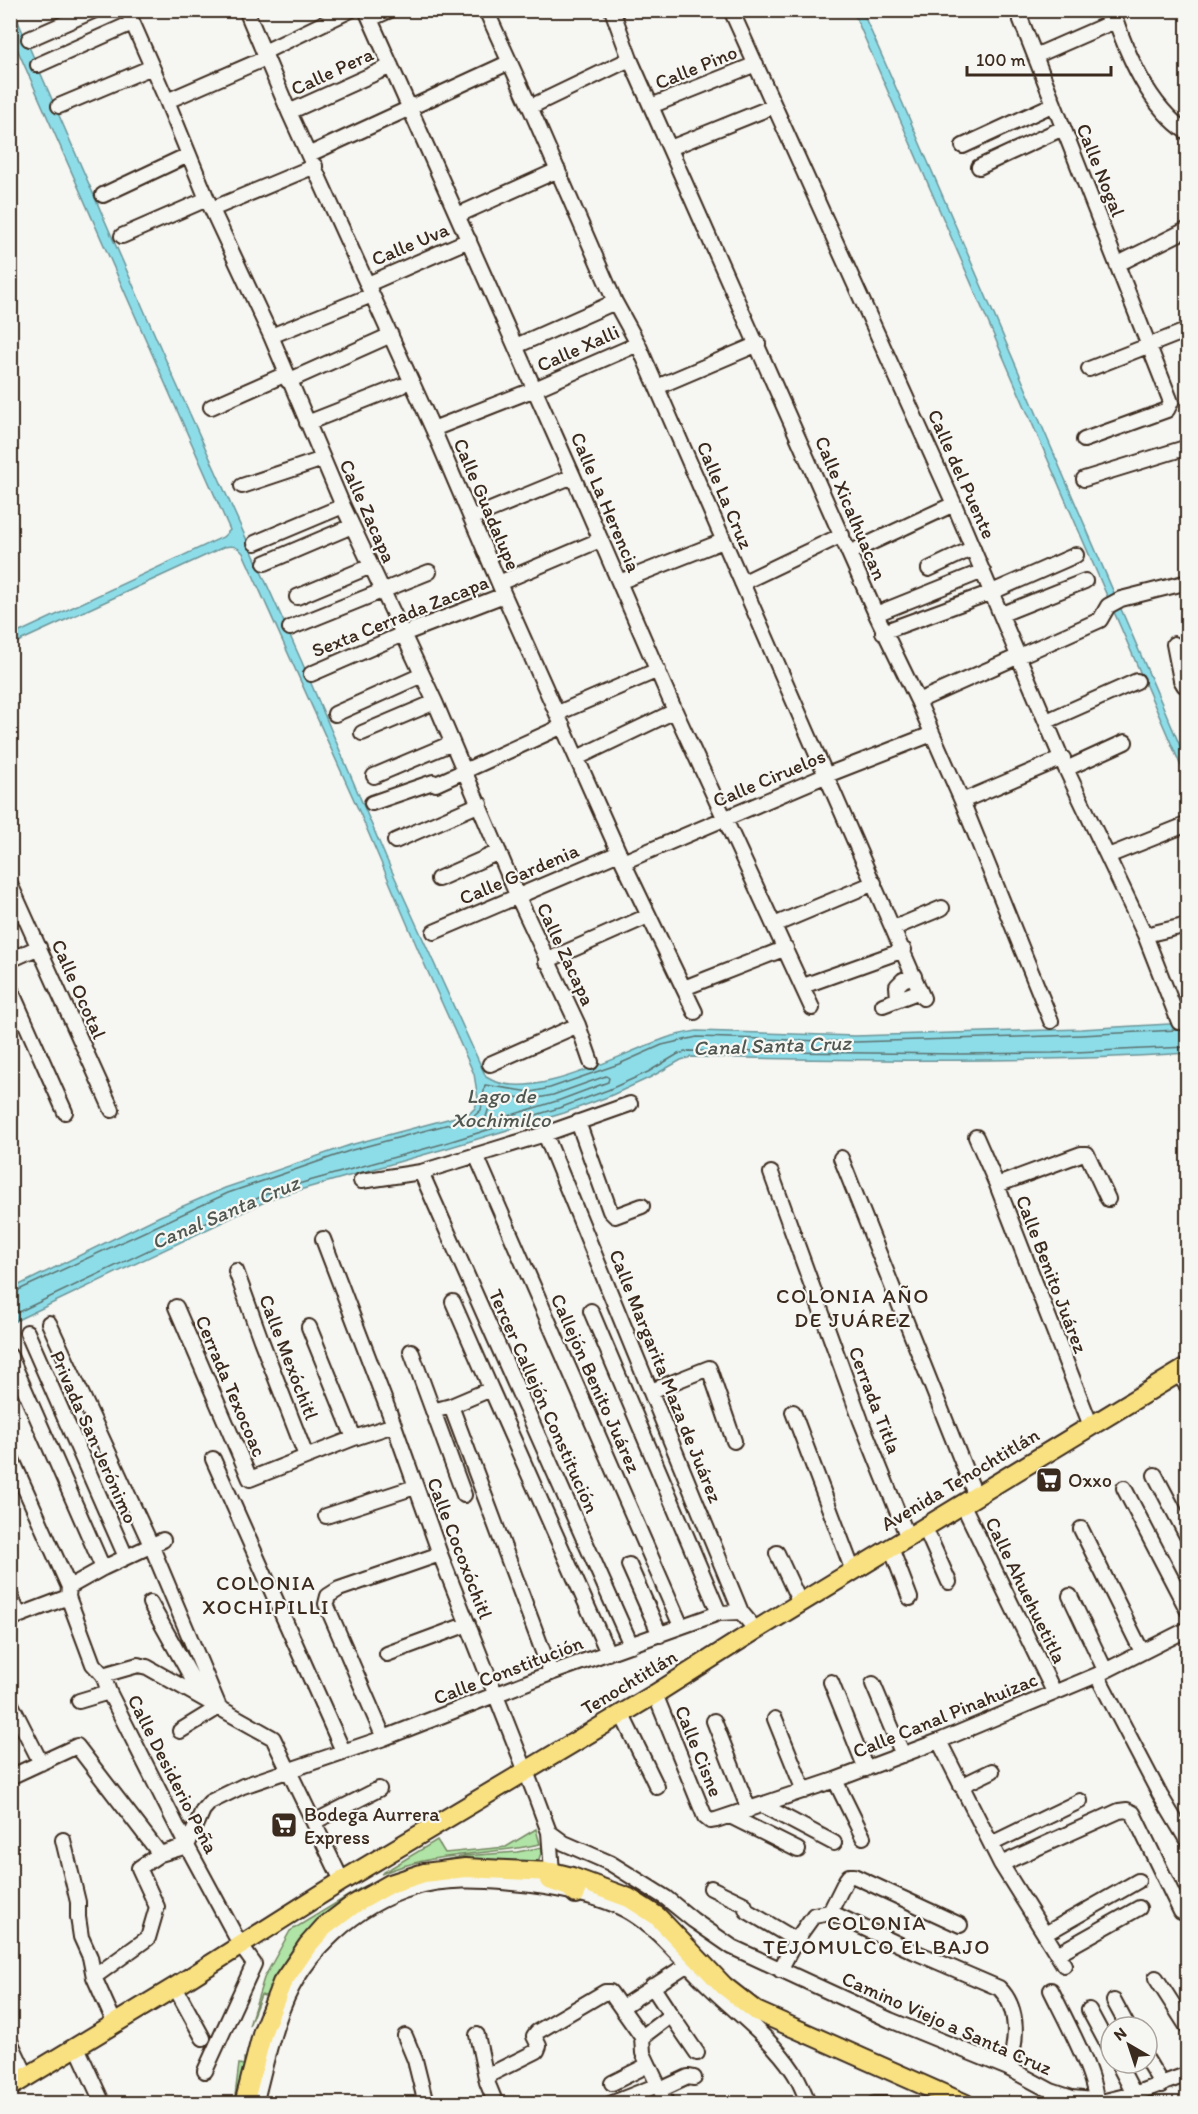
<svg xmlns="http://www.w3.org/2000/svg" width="1198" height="2114" viewBox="0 0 1198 2114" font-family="Itim,sans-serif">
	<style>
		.green { fill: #afe4a6; stroke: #758762; stroke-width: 1.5 }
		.water { fill: #8ddde9; stroke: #6c9598; stroke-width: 1.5 }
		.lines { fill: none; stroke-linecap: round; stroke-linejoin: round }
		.shore { stroke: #5c726f; stroke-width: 1.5 }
		.minor-casing { stroke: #3b2a1e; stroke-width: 18 }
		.major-casing { stroke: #3b2a1e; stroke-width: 22 }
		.minor { stroke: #f6f6f2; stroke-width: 14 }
		.major { stroke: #f9e181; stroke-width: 18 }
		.labels { text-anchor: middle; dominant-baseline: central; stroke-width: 4.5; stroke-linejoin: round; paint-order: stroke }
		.street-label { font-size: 20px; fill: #3b2a1e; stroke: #f6f6f2 }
		.poi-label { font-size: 20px; fill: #3b2a1e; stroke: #f6f6f2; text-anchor: start }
		.water-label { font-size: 21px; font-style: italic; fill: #505751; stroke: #f6f6f2 }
		.neighbourhood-label { font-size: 21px; letter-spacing: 1.5px; fill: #3b2a1e; stroke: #f6f6f2 }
	</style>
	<rect width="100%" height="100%" fill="#f6f6f2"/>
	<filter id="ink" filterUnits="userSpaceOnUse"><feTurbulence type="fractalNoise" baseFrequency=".0167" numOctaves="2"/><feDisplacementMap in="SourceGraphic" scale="12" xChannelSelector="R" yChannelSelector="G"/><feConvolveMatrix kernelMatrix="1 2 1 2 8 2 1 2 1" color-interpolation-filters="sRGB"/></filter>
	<g filter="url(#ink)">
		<path class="green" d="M536 1829 540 1844C485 1856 436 1851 381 1874L437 1840 445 1853 506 1847Z
			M543 1847 539 1859 533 1863 425 1866 268 1997 261 1995 249 2026 264 1978 290 1931 361 1888 404 1869 429 1863 465 1856 517 1852Z
			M244 2058 248 2059 234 2104 239 2064 244 2065Z"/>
		<path class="water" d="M13 10 171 372 301 660 386 858 486 1077C529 1105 617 1055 661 1040 673 1035 684 1033 697 1031L855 1036 1081 1029 1187 1023 1188 1053C1022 1064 856 1060 691 1057L681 1060 651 1077 610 1096 564 1113 444 1149 275 1197 11 1323V1289L160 1216 225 1188 350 1145 470 1113 475 1108 478 1099 474 1074 423 961 363 820 243 553C237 546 233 545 224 547L11 645V636L223 537 230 530 11 35V11Z
			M853 11H862L890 74 1187 762V780Z"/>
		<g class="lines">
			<path class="shore" d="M606 1076 609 1078 608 1082 560 1100 489 1122 485 1120 493 1095 533 1099 553 1095Z
				M10 1294 228 1193 352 1150 472 1118 481 1110 485 1085 531 1092 550 1088 619 1064 662 1045 697 1037 855 1042 1081 1035 1177 1030
				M10 1316 273 1191 442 1144 562 1107 608 1090 648 1072 678 1054 689 1051 962 1054 1053 1053 1188 1047"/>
			<defs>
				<path id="minor" d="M127 10 167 101 207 199 271 336 343 506 435 702 517 895 578 1025 591 1062
					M246 10 289 112 433 429 504 595 623 862 695 1012
					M366 10 573 476 675 711 812 1008
					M486 10 530 107 615 302 638 344 923 998
					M612 10 630 59 876 614 918 701 962 801 1051 1021
					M731 10 954 504 1066 769 1145 935 1179 1022 1188 1021
					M1017 10 1171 402 1167 410 1084 440
					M1112 10C1127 54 1148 106 1188 133
					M370 19 390 10
					M29 39 95 10
					M264 52 351 10
					M1035 56 1115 21
					M38 65 132 23
					M167 101 266 58
					M59 106 152 67
					M651 106 756 64
					M530 107 630 59
					M289 112 391 66
					M963 146 1054 104
					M670 148 774 106
					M310 154 510 62
					M979 167 1063 128
					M103 195 188 155
					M212 209 315 166
					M458 215 558 170
					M122 236 207 199
					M1118 264 1188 229
					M368 284 469 240
					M271 336 372 295
					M516 346 615 302
					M1089 369 1188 330
					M288 381 391 335
					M657 387 758 344
					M211 407 286 374
					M307 423 401 386
					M433 429 535 389 638 344
					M1084 479 1188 447
					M242 486 323 459
					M471 518 573 476
					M255 543 343 506
					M849 553 954 504
					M265 563 352 526
					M929 569 973 548
					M619 582 723 541
					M499 583 600 540
					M742 583 842 535
					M297 597 371 566
					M876 614 983 571
					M1002 614 1085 581
					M290 628 429 572
					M883 632 992 592 1076 555
					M1174 644 1181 680 1184 685H1188
					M311 674 403 634 504 595
					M918 701 1100 620 1108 606 1121 599 1188 582
					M558 713 658 670
					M335 714 422 675
					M1047 721 1137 681
					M362 733 435 702
					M577 758 675 711
					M1066 769 1125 742
					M374 776 452 743
					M962 801 1063 758
					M372 803 433 782 436 784 563 726
					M395 841 480 804
					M1108 856 1188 824
					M623 862 827 775 932 734
					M438 879 499 852
					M10 884 112 1110
					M774 925 874 883
					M894 928 942 908
					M434 932 619 853
					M1145 935 1188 925
					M10 960 39 947
					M546 961 648 916
					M803 986 904 950
					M10 988 65 1112
					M684 988 786 948
					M898 999 897 986 903 980 914 976
					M883 1005 920 991
					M490 1064 578 1025
					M578 1122 610 1211 615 1216 642 1206
					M545 1134 741 1612 756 1630
					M976 1137 997 1185 1091 1426
					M476 1155 681 1626
					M841 1158 976 1497
					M421 1172 631 1645
					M771 1173 861 1421 908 1538
					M361 1181 421 1172 545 1134 630 1104
					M997 1185 1081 1154H1087L1108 1199
					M323 1239 394 1425 440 1554 536 1797 549 1832 552 1872
					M236 1271 261 1340 306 1456
					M176 1307 250 1479 354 1438 394 1425
					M591 1311 719 1613
					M49 1323 151 1545 219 1707 180 1731
					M309 1327 354 1438
					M27 1332 126 1557
					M411 1351 464 1495
					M10 1356 103 1568
					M1177 1373 1188 1387
					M491 1389 608 1653
					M651 1391 709 1368 734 1441
					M451 1406 551 1673
					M433 1411 451 1406 491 1389 453 1302
					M793 1412 853 1571
					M10 1455 69 1587
					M213 1459 343 1751
					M1155 1475 1188 1538
					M1124 1488 1188 1611
					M963 1505 1054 1692
					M326 1516 415 1487
					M925 1528 949 1582
					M1081 1529 1142 1652
					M891 1548 910 1598
					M777 1553 800 1603
					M629 1565 660 1635
					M10 1595 19 1615
					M1070 1596 1105 1670
					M68 1597 93 1664 103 1675 109 1692 187 1846 241 1946 254 1964 205 2071
					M150 1603 203 1698
					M10 1619 68 1597 69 1587 103 1568 163 1540
					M387 1654 468 1624
					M103 1675 138 1665 147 1667 273 1738 342 1881
					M1097 1675 1160 1795 1188 1842
					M831 1682 866 1769
					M873 1684 903 1755
					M655 1694 705 1817 710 1821 716 1820 835 1780 939 1741 1097 1675 1188 1629
					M79 1701 109 1692
					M10 1702 41 1763
					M621 1713 657 1787
					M775 1719 804 1791
					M714 1721 749 1810
					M384 1738 326 1604 328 1596 339 1589 440 1554
					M939 1741 1001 1864 1064 1965
					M10 1777 77 1746 160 1854
					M835 1780 863 1837
					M961 1786 992 1771
					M762 1805 834 1843
					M730 1816 798 1850
					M314 1822 379 1789
					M549 1832 564 1843 610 1863 666 1898 693 1920 732 1947 890 2020 1008 2068 1051 2091 1072 2098 1105 2101 1134 2094 1188 2074
					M63 1840 78 1902V1917L81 1937 90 1957 94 1977 115 2024
					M991 1844 1080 1801
					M1001 1864 1119 1811 1127 1810 1133 1813 1181 1912
					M711 1888 744 1904 747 1911 796 1940
					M830 1912 846 1880 849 1876H854L960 1925
					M1045 1934 1138 1881
					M1057 1954 1139 1908
					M780 1970 796 1940 814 1915 830 1912 915 1952 999 1988C1020 2008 1017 2043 1008 2068
					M94 1977 148 1938 157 1907 139 1868 160 1854 187 1846 203 1810 210 1802 243 1786 384 1738 551 1673 719 1613 741 1612
					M1156 1978 1188 2028
					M175 1987 203 2038
					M1051 1990C1065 2019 1094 2071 1096 2101
					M1114 2001 1128 2027
					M622 2007 688 1964
					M1089 2010 1111 2051
					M671 2015 697 2053
					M477 2035 487 2082 496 2104
					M405 2036 415 2060 426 2104
					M642 2037 671 2015 652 1986
					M10 2041 27 2077
					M77 2047 103 2104
					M1147 2060 1162 2085
					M1118 2063 1134 2094
					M487 2076 537 2051 539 2046 534 2036 537 2032 605 1992H610L642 2037 643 2053 667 2104
					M612 2083 648 2065
					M660 2090 688 2077 694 2078
					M255 2104C264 2071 270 2038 283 2007 304 1952 356 1905 413 1888 445 1878 480 1880 512 1883 546 1886 602 1895 631 1913 662 1932 683 1962 710 1987 737 2013 773 2040 793 2071 800 2081 804 2093 809 2104
					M610 2104 658 2085
					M874 2104H889"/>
				<path id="major" d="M549 1880 569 1887 576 1894
					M10 2087 175 1987 342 1881 655 1694 756 1630 1188 1367
					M244 2104 263 2031 282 1983 308 1945 324 1927 353 1905 390 1884 424 1873 465 1868 552 1872 572 1877 629 1898 657 1916 724 1986 756 2011 966 2104"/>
			</defs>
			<use href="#minor" class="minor-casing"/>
			<use href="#major" class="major-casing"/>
			<use href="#minor" class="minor"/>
			<use href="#major" class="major"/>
		</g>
	</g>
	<defs>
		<symbol id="supermarket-square" viewBox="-11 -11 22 22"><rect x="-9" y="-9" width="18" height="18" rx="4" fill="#3b2a1e" stroke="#f6f6f2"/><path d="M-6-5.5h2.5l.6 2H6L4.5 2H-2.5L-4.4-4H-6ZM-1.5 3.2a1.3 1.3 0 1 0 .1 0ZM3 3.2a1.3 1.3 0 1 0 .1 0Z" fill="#fff"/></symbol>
	</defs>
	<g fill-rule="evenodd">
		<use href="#supermarket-square" x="1034" y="1465" width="30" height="30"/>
		<use href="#supermarket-square" x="269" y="1810" width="30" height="30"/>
	</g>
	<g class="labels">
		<g class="street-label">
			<text transform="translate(696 67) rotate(-22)">Calle Pino</text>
			<text transform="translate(332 71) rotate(-25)">Calle Pera</text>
			<text transform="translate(1101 170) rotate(68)">Calle Nogal</text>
			<text transform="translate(410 244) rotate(-23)">Calle Uva</text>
			<text transform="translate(578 348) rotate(-24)">Calle Xalli</text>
			<text transform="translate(962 474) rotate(66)">Calle del Puente</text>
			<text transform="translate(725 495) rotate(67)">Calle La Cruz</text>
			<text transform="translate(606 502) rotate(67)">Calle La Herencia</text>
			<text transform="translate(487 504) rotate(67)">Calle Guadalupe</text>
			<text transform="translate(851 508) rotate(67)">Calle Xicalhuacan</text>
			<text transform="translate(368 511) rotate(66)">Calle Zacapa</text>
			<text transform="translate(400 616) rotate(-22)">Sexta Cerrada Zacapa</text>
			<text transform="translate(769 778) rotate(-23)">Calle Ciruelos</text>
			<text transform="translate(519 874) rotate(-23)">Calle Gardenia</text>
			<text transform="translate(566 954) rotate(65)">Calle Zacapa</text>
			<text transform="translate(79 989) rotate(66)">Calle Ocotal</text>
			<text transform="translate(1052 1274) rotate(69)">Calle Benito Juárez</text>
			<text transform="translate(289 1357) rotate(69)">Calle Mexóchitl</text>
			<text transform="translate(666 1376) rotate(68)">Calle Margarita Maza de Juárez</text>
			<text transform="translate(596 1383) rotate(66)">Callejón Benito Juárez</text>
			<text transform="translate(231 1386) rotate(67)">Cerrada Texocoac</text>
			<text transform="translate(875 1400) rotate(69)">Cerrada Titla</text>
			<text transform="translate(544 1401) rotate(66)">Tercer Callejón Constitución</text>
			<text transform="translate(94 1437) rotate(66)">Privada San Jerónimo</text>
			<text transform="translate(960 1479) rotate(-31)">Avenida Tenochtitlán</text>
			<text transform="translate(460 1548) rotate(69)">Calle Cocoxóchitl</text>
			<text transform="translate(1026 1590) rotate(64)">Calle Ahuehuetitla</text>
			<text transform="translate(508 1670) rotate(-21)">Calle Constitución</text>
			<text transform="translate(629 1682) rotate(-31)">Tenochtitlán</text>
			<text transform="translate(945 1715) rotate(-22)">Calle Canal Pinahuizac</text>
			<text transform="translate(699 1751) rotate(68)">Calle Cisne</text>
			<text transform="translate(173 1774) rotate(63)">Calle Desiderio Peña</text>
			<text transform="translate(947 2023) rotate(24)">Camino Viejo a Santa Cruz</text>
		</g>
		<g class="poi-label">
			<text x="1068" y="1480">Oxxo</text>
			<text x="304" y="1814">Bodega Aurrera<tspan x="304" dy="23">Express</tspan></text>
		</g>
		<g class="water-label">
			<text transform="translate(772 1045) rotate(-2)">Canal Santa Cruz</text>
			<text x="501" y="1095">Lago de<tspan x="501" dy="24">Xochimilco</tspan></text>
			<text transform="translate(225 1212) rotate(-23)">Canal Santa Cruz</text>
		</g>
		<g class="neighbourhood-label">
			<text x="853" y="1295">COLONIA AÑO<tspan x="853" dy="24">DE JUÁREZ</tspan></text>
			<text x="266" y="1582">COLONIA<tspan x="266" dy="24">XOCHIPILLI</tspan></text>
			<text x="877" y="1922">COLONIA<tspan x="877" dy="24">TEJOMULCO EL BAJO</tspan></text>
		</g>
	</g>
	<rect width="1198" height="2114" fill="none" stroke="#f6f6f2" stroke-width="36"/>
	<rect x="18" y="18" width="1162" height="2078" fill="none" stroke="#3b2a1e" stroke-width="2" filter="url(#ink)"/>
	<g transform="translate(1129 2045) rotate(321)"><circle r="28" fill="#f6f6f2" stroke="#aba49d" stroke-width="1.5"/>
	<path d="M0-4.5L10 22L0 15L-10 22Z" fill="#3b2a1e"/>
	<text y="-9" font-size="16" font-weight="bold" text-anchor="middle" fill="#3b2a1e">N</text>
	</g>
	<path d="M967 66v9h144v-9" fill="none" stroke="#3b2a1e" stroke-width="3"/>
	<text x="976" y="66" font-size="18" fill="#3b2a1e" stroke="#f6f6f2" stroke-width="4.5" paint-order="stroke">100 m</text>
</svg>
